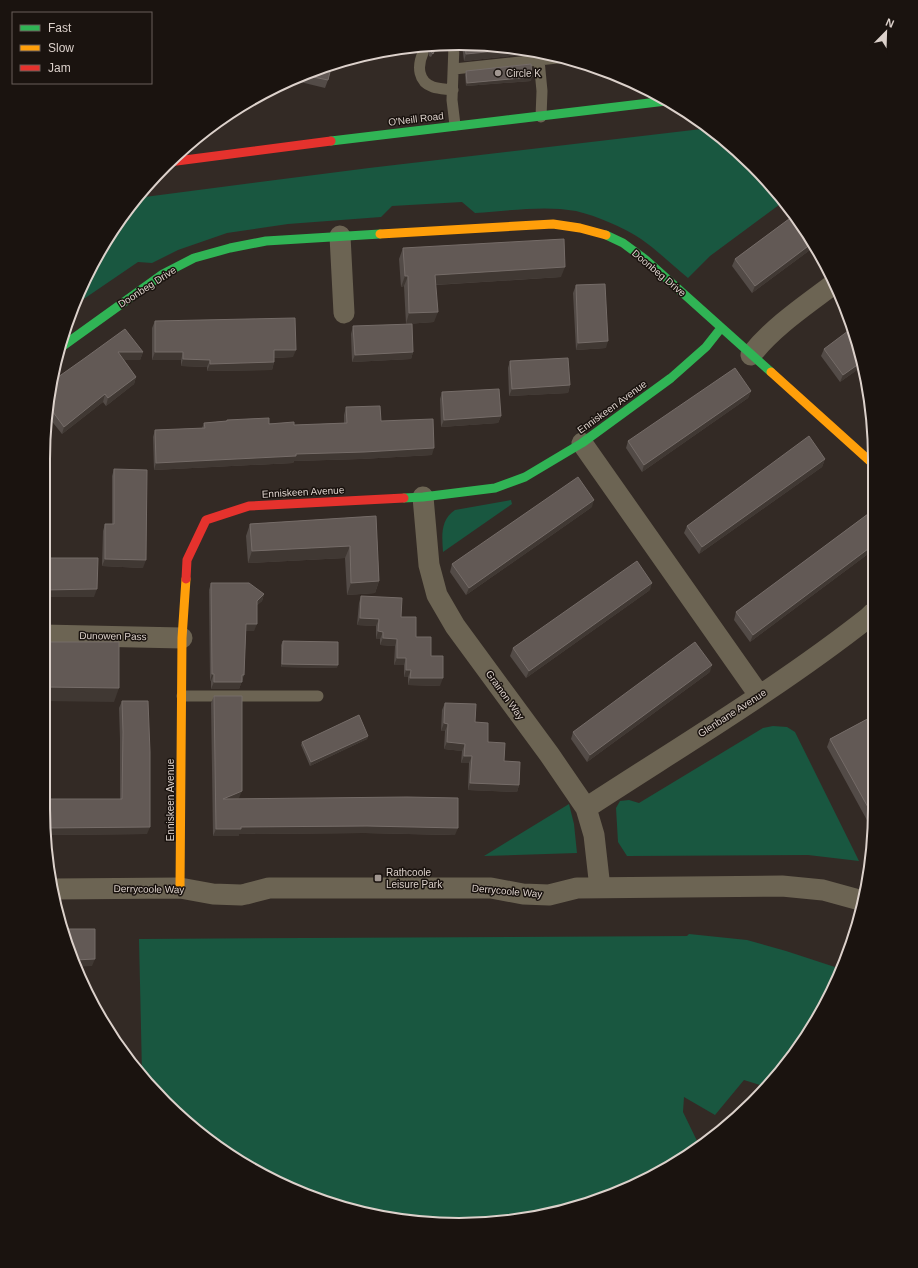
<svg xmlns="http://www.w3.org/2000/svg" width="918" height="1268" viewBox="0 0 918 1268" font-family="Arial,sans-serif">
	<style>
		.green { fill: #195740 }
		.lines { fill: none; stroke-linecap: round; stroke-linejoin: round }
		.lane { stroke: #6c6453; stroke-width: 11 }
		.street { stroke: #6c6453; stroke-width: 21 }
		.fast { stroke: #30b455; stroke-width: 9 }
		.slow { stroke: #ff9f0a; stroke-width: 9 }
		.jam { stroke: #e5322d; stroke-width: 9 }
		.wall { fill: #534b47 }
		.shaded-wall { fill: #403833 }
		.building { fill: #625955; stroke: #756c68 }
		.poi-dot { fill: #a19791; stroke: #1a130f; stroke-width: 1.5 }
		.labels { text-anchor: middle; dominant-baseline: central; stroke-width: 3; stroke-linejoin: round; paint-order: stroke }
		.poi-label { font-size: 10px; fill: #dcd1cb; stroke: #1a130f; text-anchor: start }
		.street-label { font-size: 10px; fill: #dcd1cb; stroke: #1a130f }
		.rim { fill: none; stroke: #dcd1cb; stroke-width: 2 }
	</style>
	<rect width="100%" height="100%" fill="#332a25"/>
	<path class="green" d="M710 128 772 185 783 202 710 256 688 278C672 265 657 250 641 239 623 227 597 216 576 211 544 205 508 211 475 213L462 202 392 206 381 217 288 224 227 233 178 250 152 263 138 262 72 307 75 300 99 251 137 198 369 168Z
		M511 500 512 504 443 552C442 536 440 520 455 510Z
		M773 726 787 727 795 732 859 861 808 855 627 856 618 842 616 808 620 801 629 800 639 803 763 728Z
		M569 804 574 824 577 853 484 856Z
		M689 934 747 940 786 951 841 969 832 993 789 1062 766 1087 744 1080 715 1115 684 1097 683 1112 699 1145 643 1182 567 1211 514 1221H404L351 1211 275 1182 185 1122 142 1073 139 939 687 936Z"/>
	<g class="lines">
		<path class="lane" d="M454 45 452 100 455 125
			M533 52 539 60 542 91 541 117
			M423 53C417 66 418 82 433 87 439 89 447 89 453 90
			M454 69 567 57
			M182 696H318"/>
		<path class="street" d="M340 236 344 313
			M751 355C774 326 806 305 835 283
			M582 443 759 695
			M423 497 429 565 437 595 455 626 549 754 586 808 594 835 600 888
			M43 635 182 638
			M586 808C681 746 780 687 869 617L873 613
			M54 889 180 888 213 894 241 895 246 894 269 888H491L523 894 549 895 577 888 782 886 823 890 863 901"/>
		<path class="fast" d="M331 141C443 127 554 115 666 101
			M606 235 623 243 646 260 771 372
			M60 348 163 274 194 258 230 248 266 241 380 234
			M404 498 423 497 495 488 525 477 582 443 671 378 706 347 721 328"/>
		<path class="slow" d="M380 234 553 224 580 228 606 235
			M771 372 872 463
			M180 888 182 638 186 579"/>
		<path class="jam" d="M169 162 331 141
			M186 579 187 560 206 520 249 506 404 498"/>
	</g>
	<path class="wall" d="M486 44 528 51 527 54 464 61 462 45Z
		M438 45 431 57 429 56V49L426 47 422 46 417 50 415 48V46Z
		M326 65 328 80 325 88 292 80Z
		M466 71 531 81 466 86 465 75Z
		M793 216 814 247 752 293 732 266 735 259Z
		M403 248 561 277 436 285 434 322 406 324 404 286 401 287 399 259Z
		M576 285 606 348 576 350 573 293Z
		M155 321 293 357 274 358V362L272 370 207 371V367L181 366V360H152V328Z
		M353 326 413 352 411 359 352 362 351 334Z
		M824 349 861 351 864 365 840 382 821 356Z
		M143 352 140 360H124L136 377 134 384 106 406 103 402 62 434 50 419 51 382Z
		M510 361 570 385 568 393 509 396 508 368Z
		M751 391 748 398 642 472 626 448 628 441Z
		M442 392 501 416 498 423 441 427 440 399Z
		M346 407 381 421 432 455 361 459 294 461 293 463 154 470 153 437 155 430 202 428 204 423 226 421 227 420 294 425 344 423V415Z
		M825 459 822 467 699 554 684 533 687 526Z
		M114 469 143 568 102 566 103 531 105 524H112V476Z
		M592 507 466 595 450 572 452 564Z
		M872 511V551L750 642 734 620 736 612Z
		M376 516 379 581 375 593 347 595 345 558 248 563 246 536 250 524Z
		M211 583 264 594 262 601 257 605 254 631H246L244 675 239 689H211V681H210L209 590Z
		M650 590 526 678 510 656 513 648Z
		M361 596 401 617 431 656 440 686 408 685V677H404V665H394L395 646 380 645V639H376V626L357 625 359 603Z
		M283 641 337 668 281 667V645Z
		M710 672 587 762 571 739 573 732Z
		M214 696 239 798 237 799 455 835 364 833 239 834V836H213L211 703Z
		M122 701 147 834 46 835 43 809 120 799V739L119 708Z
		M445 703 475 722 488 742 504 761 519 785 517 792 468 790 469 763H461L462 751 444 749 445 731H441L442 710Z
		M873 716 874 833 827 747 830 739Z
		M368 736 367 739 310 766 301 745 302 742Z"/>
	<path class="shaded-wall" d="M418 46H426V47L422 46 417 50Z
		M516 49 528 51 527 54 464 61 466 54Z
		M532 77 531 81 466 86 467 83Z
		M811 244 814 247 752 293 755 286Z
		M565 267 561 277 431 285 435 275Z
		M405 276H408L404 286 401 287Z
		M438 312 434 322 406 324 409 313Z
		M608 341 606 348 576 350 578 343Z
		M274 350H296L293 357 272 358Z
		M118 352H143L140 360H116Z
		M155 352H183L181 360H152Z
		M413 352 411 359 352 362 355 355Z
		M183 359 210 360 207 367 181 366Z
		M863 361 864 365 840 382 843 375Z
		M274 362 272 370 207 371 210 364Z
		M136 377 134 384 106 406 108 398Z
		M570 385 568 393 509 396 512 389Z
		M751 391 748 398 642 472 644 465Z
		M105 394 103 402 62 434 64 427Z
		M53 412 50 419 47 422V416Z
		M501 416 498 423 441 427 444 420Z
		M434 448 432 455 361 459 294 461 293 463 154 470 156 463 296 454Z
		M825 459 822 467 699 554 702 547Z
		M594 500 592 507 466 595 469 588Z
		M350 546 345 558 248 563 252 551Z
		M872 546V551L750 642 753 635Z
		M105 559 146 560 143 568 102 566Z
		M379 581 375 593 347 595 351 583Z
		M652 583 650 590 526 678 529 671Z
		M97 589 94 597H43V590Z
		M264 594 262 601 254 608 257 601Z
		M360 618 379 619 376 626 357 625Z
		M246 624H257L254 631H243Z
		M378 631 383 632 380 639H376Z
		M383 638 397 639 395 646 380 645Z
		M397 658H406L404 665H394Z
		M282 664 338 665 337 668 281 667Z
		M712 665 710 672 587 762 590 755Z
		M406 670H411L408 677H404Z
		M212 674H214L211 681H210Z
		M242 675H244L239 689H211L214 682Z
		M410 678H443L440 686 408 685Z
		M43 687 119 688 114 702 43 701Z
		M444 723 448 724 445 731H441Z
		M368 736 367 739 310 766 311 762Z
		M447 742 465 744 462 751 444 749Z
		M874 749V756L870 750Z
		M464 756H472L469 763H461Z
		M470 783 519 785 517 792 468 790Z
		M242 791 239 798 221 807 223 799Z
		M367 826 458 828 455 835 364 833 239 834V836H213L216 829 241 827Z
		M150 827 147 834 46 835V828Z
		M71 959H75L73 964Z
		M95 959 92 966 74 967 73 964 75 960Z"/>
	<path class="building" d="M486 44 516 49 466 54 465 45Z
		M437 45 433 54 431 52 430 46Z
		M332 64 328 80 303 75 326 65Z
		M531 64 532 77 467 83 466 71Z
		M793 216 811 244 755 286 735 259Z
		M564 239 565 267 435 275 438 312 409 313 408 276H405L403 248Z
		M605 284 608 341 578 343 576 285Z
		M295 318 296 350H274V362L210 364V360L183 359V352H155V321Z
		M412 324 413 352 355 355 353 326Z
		M852 328 861 351 863 361 843 375 824 349Z
		M125 329 143 352H118L136 377 108 398 105 394 64 427 53 412 47 416 51 382 85 358Z
		M568 358 570 385 512 389 510 361Z
		M735 368 751 391 644 465 628 441Z
		M499 389 501 416 444 420 442 392Z
		M380 406 381 421 433 419 434 448 364 452 296 454V456L156 463 155 430 205 428 204 423 227 421V420L269 418V424L294 422V425L347 423 346 407Z
		M809 436 825 459 702 547 687 526Z
		M114 469 147 470 146 560 105 559V524H114Z
		M578 477 594 500 469 588 452 564Z
		M872 511V546L753 635 736 612Z
		M376 516 379 581 351 583 350 546 252 551 250 524Z
		M43 557H46V558H98L97 589 43 590Z
		M637 561 652 583 529 671 513 648Z
		M211 583H249L264 594 257 601V624H246L244 675H242V682H214V674H212Z
		M361 596 402 598 401 617H416V637H431V656H443V678H410L411 670H406V658H397V639L383 638V632L378 631 379 619 360 618Z
		M283 641 338 642V665L282 664Z
		M43 642H119V688L43 687Z
		M695 642 712 665 590 755 573 732Z
		M214 696H242V791L223 799 407 797 458 798V828L367 826 241 827V829H216Z
		M122 701H148L150 752V827L46 828 43 809V799H122L123 732Z
		M445 703 476 704 475 722 488 723V742L505 743 504 761 520 762 519 785 470 783 472 756H464L465 744 447 742 448 724 444 723Z
		M359 715 368 736 311 762 302 742Z
		M873 716 874 749 870 750 874 756V818L830 739Z
		M61 929H95V959L75 960V959H71Z"/>
	<g class="poi-dot">
		<circle cx="498" cy="73" r="4"/>
		<rect x="374" y="874" width="8" height="8" rx="2"/>
	</g>
	<g class="labels">
		<g class="poi-label">
			<text x="506" y="73">Circle K</text>
			<text x="386" y="872">Rathcoole<tspan x="386" dy="12">Leisure Park</tspan></text>
		</g>
		<g class="street-label">
			<text transform="translate(416 119) rotate(-7)">O'Neill Road</text>
			<text transform="translate(659 273) rotate(40)">Doonbeg Drive</text>
			<text transform="translate(147 287) rotate(-33)">Doonbeg Drive</text>
			<text transform="translate(612 407) rotate(-36)">Enniskeen Avenue</text>
			<text transform="translate(303 492) rotate(-3)">Enniskeen Avenue</text>
			<text transform="translate(113 636) rotate(1)">Dunowen Pass</text>
			<text transform="translate(505 695) rotate(54)">Grainon Way</text>
			<text transform="translate(732 713) rotate(-33)">Glenbane Avenue</text>
			<text transform="translate(170 800) rotate(-90)">Enniskeen Avenue</text>
			<text transform="translate(149 889) rotate(1)">Derrycoole Way</text>
			<text transform="translate(507 891) rotate(5)">Derrycoole Way</text>
		</g>
	</g>
	<path d="M0 0H918V1268H0ZM459 50H459A409 409 0 0 1 868 459V809A409 409 0 0 1 459 1218H459A409 409 0 0 1 50 809V459A409 409 0 0 1 459 50Z" fill="#1a130f" fill-rule="evenodd"/>
	<path class="rim" d="M459 50H459A409 409 0 0 1 868 459V809A409 409 0 0 1 459 1218H459A409 409 0 0 1 50 809V459A409 409 0 0 1 459 50Z"/>
	<rect x="12" y="12" width="140" height="72" fill="#1a130f" stroke="#685f5a"/>
	<rect x="20" y="25" width="20" height="6" fill="#30b455" stroke="#685f5a"/>
	<text x="48" y="32" font-size="12" fill="#dcd1cb">Fast</text>
	<rect x="20" y="45" width="20" height="6" fill="#ff9f0a" stroke="#685f5a"/>
	<text x="48" y="52" font-size="12" fill="#dcd1cb">Slow</text>
	<rect x="20" y="65" width="20" height="6" fill="#e5322d" stroke="#685f5a"/>
	<text x="48" y="72" font-size="12" fill="#dcd1cb">Jam</text>
	<g transform="translate(886 32) rotate(23)" stroke="#1a130f" stroke-width="3" paint-order="stroke">
	<path d="M0-3L7 15L0 10L-7 15Z" fill="#dcd1cb"/>
	<text y="-6" font-size="11" font-weight="bold" text-anchor="middle" fill="#dcd1cb">N</text>
	</g>
</svg>
